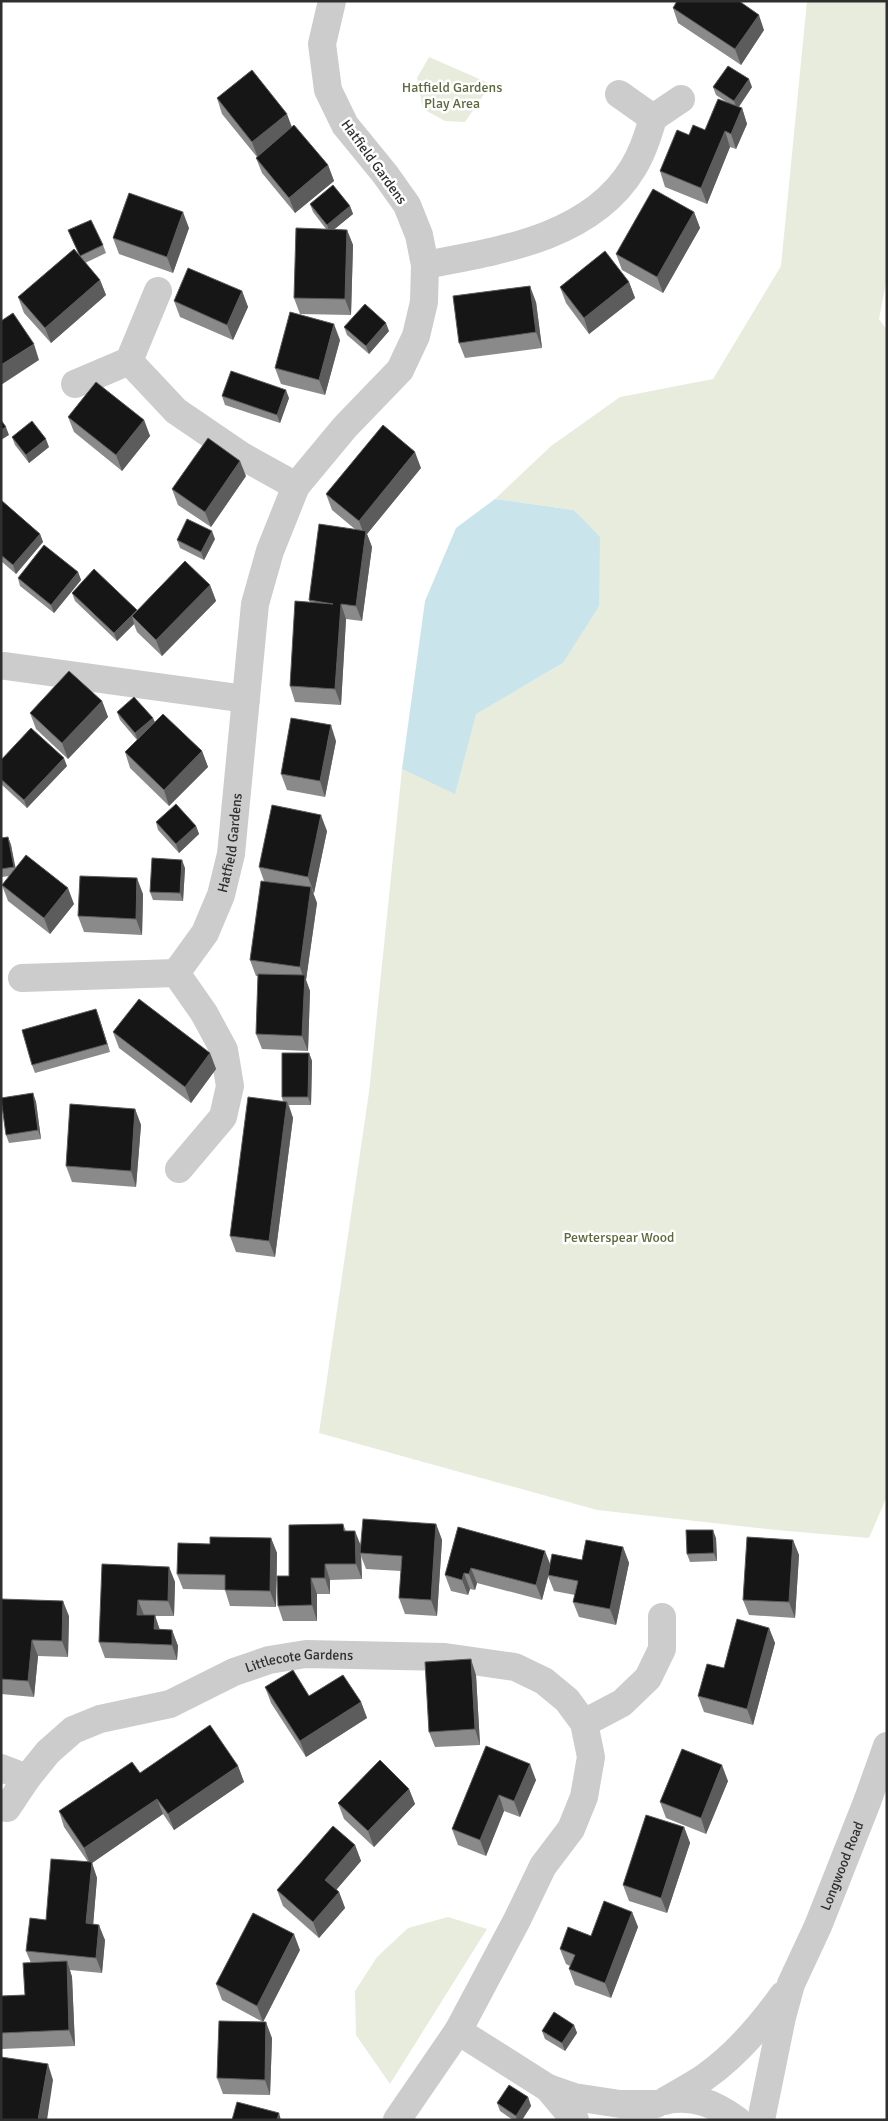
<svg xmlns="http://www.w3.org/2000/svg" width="888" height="2121" viewBox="0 0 888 2121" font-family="Signika,sans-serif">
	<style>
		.green { fill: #e8ecdd }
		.water { fill: #c9e5eb }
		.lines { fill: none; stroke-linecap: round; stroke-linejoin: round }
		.minor { stroke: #ccc; stroke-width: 28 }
		.wall { fill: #8a8a8a }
		.shaded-wall { fill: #5c5c5c }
		.building { fill: #161616; stroke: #5c5c5c }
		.labels { text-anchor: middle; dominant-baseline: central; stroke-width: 5; stroke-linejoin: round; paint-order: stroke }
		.park-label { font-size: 14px; fill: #5b6a3d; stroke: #fff }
		.street-label { font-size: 14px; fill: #2f2f2f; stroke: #fff }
	</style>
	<rect width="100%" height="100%" fill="#fff"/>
	<path class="green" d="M807 1H887V278L879 319 887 330V1496L869 1538 776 1530 597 1510 319 1433 369 1092 402 769 455 793 475 714 563 663 599 537 574 510 495 499 551 446 620 397 713 379 781 266Z
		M429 57 491 84 465 122 445 121 423 109 417 78Z
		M448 1917 487 1929 390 2084 356 2035 355 1991 377 1957 408 1928Z"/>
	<path class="water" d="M495 499 574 510 600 537 599 606 563 663 476 714 455 794 402 769 425 601 456 528Z"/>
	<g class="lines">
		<g class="minor">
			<path d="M619 94 653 118 681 99"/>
			<path d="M425 265C498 251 591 238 633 168 643 152 648 136 653 118"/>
			<path d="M129 361 176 411 242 456 296 486"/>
			<path d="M75 384 129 361 158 291"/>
			<path d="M5 666 246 699"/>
			<path d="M22 978 176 973"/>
			<path id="s1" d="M179 1169 223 1117 230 1086 224 1050 204 1013 176 973 205 933 221 895 231 854 255 604 270 551 296 486 345 427 400 370 416 336 424 302 425 265 419 235 407 205 385 174 345 125 328 90 322 44 332 1"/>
			<path d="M584 1723 622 1703 648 1678 662 1649V1617"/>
			<path d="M1 1768 27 1778"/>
			<path id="s2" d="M7 1808 27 1778 48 1752 73 1730 100 1719 170 1704 234 1672 269 1660 306 1654 445 1657 515 1667 544 1681 567 1700 584 1723 591 1757 584 1797 571 1829 543 1866 517 1920 458 2031 548 2088 574 2097 620 2104H656"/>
			<path d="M548 2088 575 2120"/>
			<path d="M667 2100C694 2095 715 2104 737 2120"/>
			<path d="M665 2101C678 2093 692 2086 705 2077 736 2055 761 2026 783 1995"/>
			<path d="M397 2120 458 2031"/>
			<path id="s3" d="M761 2120 782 2017 791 1984 818 1926 867 1802 887 1746"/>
		</g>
	</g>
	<path class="wall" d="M673 8 764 30 741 65 678 23Z
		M713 87H752L739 107 742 108 747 124 736 149 730 147 707 204 665 187 660 171 705 130 728 103 716 95Z
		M217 98 292 127 328 165 334 181 295 213 262 173 256 158 257 157 222 114Z
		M310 204 350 206 353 214 334 229 347 230 353 245 351 315 300 314 294 298 326 229 313 212Z
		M694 212 700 228 663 293 622 270 616 254Z
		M189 228 173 273 119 254 113 238Z
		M68 230 103 245 106 253 85 263 100 280 106 295 51 343 24 313 18 297 79 255Z
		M629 282 635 298 589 334 566 303 560 287Z
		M242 291 248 307 233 340 180 317 174 301Z
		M536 302 542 348 465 358 459 343Z
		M344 327 389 331 369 354 347 335Z
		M340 340 325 395 281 384 275 368Z
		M222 396 289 398 280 423 225 405Z
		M68 417 144 420 150 436 122 471 74 432Z
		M12 437 49 447 29 463 15 445Z
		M421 468 367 534 372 547 362 621 346 619 341 705 295 702 290 686 310 602 309 600 356 530 332 510 326 494Z
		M246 476 211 527 178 505 172 489Z
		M1 500 40 534 43 542 16 574 1 561Z
		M215 539 204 560 180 548 177 540Z
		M78 572 81 580 54 613 20 586 18 578Z
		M210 585 216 601 162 656 137 632 134 624 117 641 75 601 72 593 137 610Z
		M102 701 108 717 68 759 36 729 30 713Z
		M117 712 153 718 155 722 202 751 208 767 169 806 130 768 125 752 137 740 120 720Z
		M336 741 325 797 287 790 281 774Z
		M1 760 67 766 27 808 1 784Z
		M156 822 196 826 199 834 179 853 158 830Z
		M327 831 314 893H313L317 903 306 980 310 991 308 1051 262 1049 256 1034 258 976H256L250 960 264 881 259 867Z
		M8 837 11 845 15 869 74 904 50 934 8 901 2 885 10 876 1 877V838Z
		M185 868 183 901 153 900 150 892Z
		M143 894 142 935 84 932 78 916Z
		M96 1009 110 1052 35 1073 32 1065Z
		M113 1032 210 1053 216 1069 191 1103 119 1048Z
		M309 1053 312 1061 311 1105H289L293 1118 275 1257 236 1252 230 1236 283 1102 282 1097Z
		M33 1093 36 1102 41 1139 9 1143 6 1135Z
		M135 1109 141 1125 136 1187 72 1182 66 1166Z
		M343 1524 346 1531 361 1546 436 1524 442 1540 437 1616 405 1614 399 1598 401 1571 366 1569 361 1556 362 1579 330 1580V1594H317V1621H283L278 1606 289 1576Z
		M458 1527 550 1564 582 1560 623 1547 629 1563 616 1625 579 1617 573 1602 575 1595 554 1591 548 1576 542 1600 477 1583 475 1590 470 1589 468 1595 451 1591 445 1575Z
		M271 1538 277 1553 276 1607 230 1606 225 1590 183 1589 177 1574 210 1544Z
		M716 1538 717 1561 690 1562 687 1554Z
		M793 1540 799 1555 795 1618 749 1615 743 1600Z
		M169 1567 175 1582 174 1616H155L160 1630H172L178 1646 177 1660 105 1658 99 1642Z
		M1 1599 69 1616 68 1657 38 1656 34 1697 1 1694Z
		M769 1628 775 1643 753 1725 704 1712 698 1696 724 1668Z
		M476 1675 480 1745 435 1747 429 1732Z
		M265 1687 309 1696 361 1702 367 1718 306 1757 271 1703Z
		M486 1746 536 1780 520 1817 504 1811 486 1856 458 1845 452 1829Z
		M238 1766 244 1782 174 1830 163 1814 92 1863 97 1878 93 1924 105 1940 102 1973 70 1970 72 1977 75 2046 1 2049V1996L25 1995 31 1963 26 1951 46 1920 88 1862 64 1827 59 1811 140 1773Z
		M728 1781 706 1834 666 1818 660 1802Z
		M409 1789 415 1804 374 1847 344 1819 338 1803Z
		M684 1827 690 1843 667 1913 629 1901 623 1885Z
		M355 1845 361 1861 336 1890 339 1892 345 1908 319 1938 283 1906 277 1890Z
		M632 1912 638 1927 611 1998 575 1985 569 1969 570 1966 566 1964 560 1949 591 1936Z
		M300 1950 263 2022 222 2000 216 1984Z
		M574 2025 577 2033 565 2051 545 2039 542 2031Z
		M272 2038 270 2095 223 2094 217 2078Z
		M528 2097 531 2106 522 2120H513L500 2111 497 2103Z"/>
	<path class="shaded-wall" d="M759 15 764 30 741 65 735 49Z
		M749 79 752 87 737 109 734 101Z
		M742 108 747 124 736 149 731 134Z
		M287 114 293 130 258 158 252 142Z
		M725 131 730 147 707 204 701 188Z
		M328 165 334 181 295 213 289 198Z
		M350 206 353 214 330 233 327 225Z
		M183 212 189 228 173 273 167 257Z
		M694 212 700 228 663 293 657 277Z
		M347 230 353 245 351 315 345 299Z
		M100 280 106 295 51 343 45 328Z
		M629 282 635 298 589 334 584 318Z
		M530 286 536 302 542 348 536 332Z
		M242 291 248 307 233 340 227 325Z
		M386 323 389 331 369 354 366 346Z
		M334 324 340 340 325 395 319 380Z
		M34 344 39 360 1 385V365Z
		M286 390 289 398 280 423 277 415Z
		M144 420 150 436 122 471 116 455Z
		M6 427 9 435 1 440V430Z
		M46 439 49 447 29 463 26 455Z
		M415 452 421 468 367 534 372 547 362 621 356 606 365 537 359 521Z
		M240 461 246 476 211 527 205 512Z
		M212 531 215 539 204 560 201 552Z
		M40 534 43 542 16 574 13 565Z
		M78 572 81 580 54 613 51 605Z
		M210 585 216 601 162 656 156 640Z
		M341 604 346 619 341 705 335 689Z
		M137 610 132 616 134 624 117 641 114 633Z
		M102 701 108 717 68 759 62 743Z
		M153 718 156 726 138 741 135 733Z
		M331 725 336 741 325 797 320 781Z
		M202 751 208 767 169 806 164 790Z
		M64 758 67 766 27 808 24 800Z
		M321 815 327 831 314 893 308 877Z
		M196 826 199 834 179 853 176 844Z
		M8 837 11 845 17 875 14 867Z
		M182 860 185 868 183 901 180 893Z
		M137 878 143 894 142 935 136 919Z
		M311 887 317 903 306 980 310 991 308 1051 302 1036 304 979 300 967Z
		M68 888 74 904 50 934 44 918Z
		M96 1009 99 1017 110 1052 107 1044Z
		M210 1053 216 1069 191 1103 185 1087Z
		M309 1053 312 1061 311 1105 308 1097Z
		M33 1093 36 1102 41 1139 38 1130Z
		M287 1102 293 1118 275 1257 269 1241Z
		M135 1109 141 1125 136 1187 131 1171Z
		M436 1524 442 1540 437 1616 431 1600Z
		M713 1530 716 1538 717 1561 714 1553Z
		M355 1531 361 1546 360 1553 361 1556 362 1579 356 1564Z
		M271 1538 277 1553 276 1607 270 1591Z
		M793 1540 799 1555 795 1618 789 1602Z
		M623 1547 629 1563 616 1625 610 1609Z
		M545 1551 551 1566 542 1600 536 1585Z
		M325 1564 330 1580V1594L325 1578Z
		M169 1567 175 1582 174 1616 168 1601Z
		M471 1568 477 1583 475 1590 469 1574Z
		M464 1573 470 1589 468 1595 462 1580Z
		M311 1578 317 1594V1621L312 1605Z
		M138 1600 144 1615H137Z
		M63 1601 69 1616 68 1657 62 1641Z
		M155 1615 160 1631V1645L154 1629Z
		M769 1628 775 1643 753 1725 747 1709Z
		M172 1630 178 1646 177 1660 172 1645Z
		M32 1640 38 1656 34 1697 28 1681Z
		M471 1659 476 1675 480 1745 475 1729Z
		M361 1702 367 1718 306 1757 300 1741Z
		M530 1764 536 1780 520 1817 514 1801Z
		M722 1765 728 1781 706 1834 701 1818Z
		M238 1766 244 1782 174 1830 168 1814Z
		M409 1789 415 1804 374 1847 368 1831Z
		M499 1795 504 1811 486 1856 480 1840Z
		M157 1799 163 1814 92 1863 97 1878 92 1939 86 1923 90 1864 84 1848Z
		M684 1827 690 1843 667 1913 661 1898Z
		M355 1845 361 1861 331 1896 325 1880Z
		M339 1892 345 1908 319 1938 313 1922Z
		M632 1912 638 1927 611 1998 605 1983Z
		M99 1925 105 1940 102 1973 96 1958Z
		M294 1934 300 1950 263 2022 257 2006Z
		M67 1961 72 1977 75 2046 69 2030Z
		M266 2022 272 2038 270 2095 265 2080Z
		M574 2025 577 2033 565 2051 562 2043Z
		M48 2064 53 2080 47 2120H38Z
		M528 2097 531 2106 522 2120H517L516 2116Z
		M279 2113 281 2120H277Z"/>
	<path class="building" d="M677 1H739L759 15 735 49 673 8Z
		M728 66 749 79 734 101 713 87Z
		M252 70 287 114 252 142 217 98Z
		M718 99 742 108 731 134 725 131 701 188 660 171 677 130 689 135 693 125 705 130Z
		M294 125 328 165 289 198 256 158Z
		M333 185 350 206 327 225 310 204Z
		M653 189 694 212 657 277 616 254Z
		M129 193 183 212 167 257 113 238Z
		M91 220 103 245 80 256 68 230Z
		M296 228 347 230 345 299 294 298Z
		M74 249 100 280 45 328 18 297Z
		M605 251 629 282 584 318 560 287Z
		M188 268 242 291 227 325 174 301Z
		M530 286 536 332 459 343 453 296Z
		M365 304 386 323 366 346 344 327Z
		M290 312 334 324 319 380 275 368Z
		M13 313 34 344 1 365V321Z
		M231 371 286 390 277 415 222 396Z
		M96 382 144 420 116 455 68 417Z
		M1 420 6 427 1 430Z
		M32 421 46 439 26 455 12 437Z
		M383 425 415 452 359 521 326 494Z
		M208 438 240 461 205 512 172 489Z
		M1 500 40 534 13 565 1 555Z
		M187 519 212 531 201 552 177 540Z
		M319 524 366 531 356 606 341 604 335 689 290 686 295 601 333 604 309 600Z
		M44 545 78 572 51 605 18 578Z
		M185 561 210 585 156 640 132 616Z
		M94 569 137 610 114 633 72 593Z
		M69 671 102 701 62 743 30 713Z
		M134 697 153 718 135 733 117 712Z
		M163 714 202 751 164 790 125 752Z
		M291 718 331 725 320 781 281 774Z
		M31 728 64 758 24 800 1 779V760Z
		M176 804 196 826 176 844 156 822Z
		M272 805 321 815 308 877 259 867Z
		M8 837 14 867 1 869V838Z
		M26 855 68 888 44 918 2 885Z
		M152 858 182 860 180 893 150 892Z
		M80 876 137 878 136 919 78 916Z
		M261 881 311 887 300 967 250 960Z
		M258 974 305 975 302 1036 256 1034Z
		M139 999 210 1053 185 1087 113 1032Z
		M96 1009 107 1044 32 1065 22 1030Z
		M282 1053H309L308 1097H282Z
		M33 1093 38 1130 6 1135 1 1098Z
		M248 1097 287 1102 269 1241 230 1236Z
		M70 1104 135 1109 131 1171 66 1166Z
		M363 1519 436 1524 431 1600 399 1598 402 1556 360 1553Z
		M343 1524 344 1531H355L356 1564H325V1578H311L312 1605 278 1606 277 1576H289V1525Z
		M458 1527 545 1551 536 1585 471 1568 469 1574 464 1573 462 1580 445 1575Z
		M686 1530H713L714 1553 687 1554Z
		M210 1537 271 1538 270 1591 225 1590V1575L177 1574 178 1543 210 1544Z
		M747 1537 793 1540 789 1602 743 1600Z
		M586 1540 623 1547 610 1609 573 1602 578 1581 548 1575 552 1554 582 1560Z
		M102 1564 169 1567 168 1601 138 1600 137 1615H155L154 1629 172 1630V1645L99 1642Z
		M1 1599 63 1601 62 1641 32 1640 28 1681 1 1679Z
		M737 1619 769 1628 747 1709 698 1696 707 1664 724 1668Z
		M471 1659 475 1729 429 1732 425 1662Z
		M293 1670 309 1696 343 1675 361 1702 300 1741 265 1687Z
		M210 1725 238 1766 168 1814 157 1799 84 1848 59 1811 132 1762 140 1773Z
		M486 1746 530 1764 514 1801 499 1795 480 1840 452 1829Z
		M682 1749 722 1765 701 1818 660 1802Z
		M380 1760 409 1789 368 1831 338 1803Z
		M646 1815 684 1827 661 1898 623 1885Z
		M333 1826 355 1845 325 1880 339 1892 313 1922 277 1890Z
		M51 1859 92 1862 86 1923 99 1925 96 1958 26 1951 30 1918 46 1920Z
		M604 1901 632 1912 605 1983 569 1969 575 1955 560 1949 568 1927 591 1936Z
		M253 1913 294 1934 257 2006 216 1984Z
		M67 1961 69 2030 1 2033V1996L25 1995 23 1963Z
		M554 2012 574 2025 562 2043 542 2031Z
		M219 2021 266 2022 265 2080 217 2078Z
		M1 2057 48 2064 38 2120H1Z
		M509 2085 528 2097 516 2116 497 2103Z
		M237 2102 279 2113 277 2120H232Z"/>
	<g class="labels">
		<g class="park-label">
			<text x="452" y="87">Hatfield Gardens<tspan x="452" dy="16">Play Area</tspan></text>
			<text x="619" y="1237">Pewterspear Wood</text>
		</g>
		<g class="street-label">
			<text transform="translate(374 162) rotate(54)">Hatfield Gardens</text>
			<text stroke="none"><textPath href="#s1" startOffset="371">Hatfield Gardens</textPath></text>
			<text stroke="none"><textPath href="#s2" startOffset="342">Littlecote Gardens</textPath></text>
			<text stroke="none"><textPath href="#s3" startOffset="268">Longwood Road</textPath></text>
		</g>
	</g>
	<rect width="888" height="2121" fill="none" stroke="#2f2f2f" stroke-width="5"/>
</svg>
